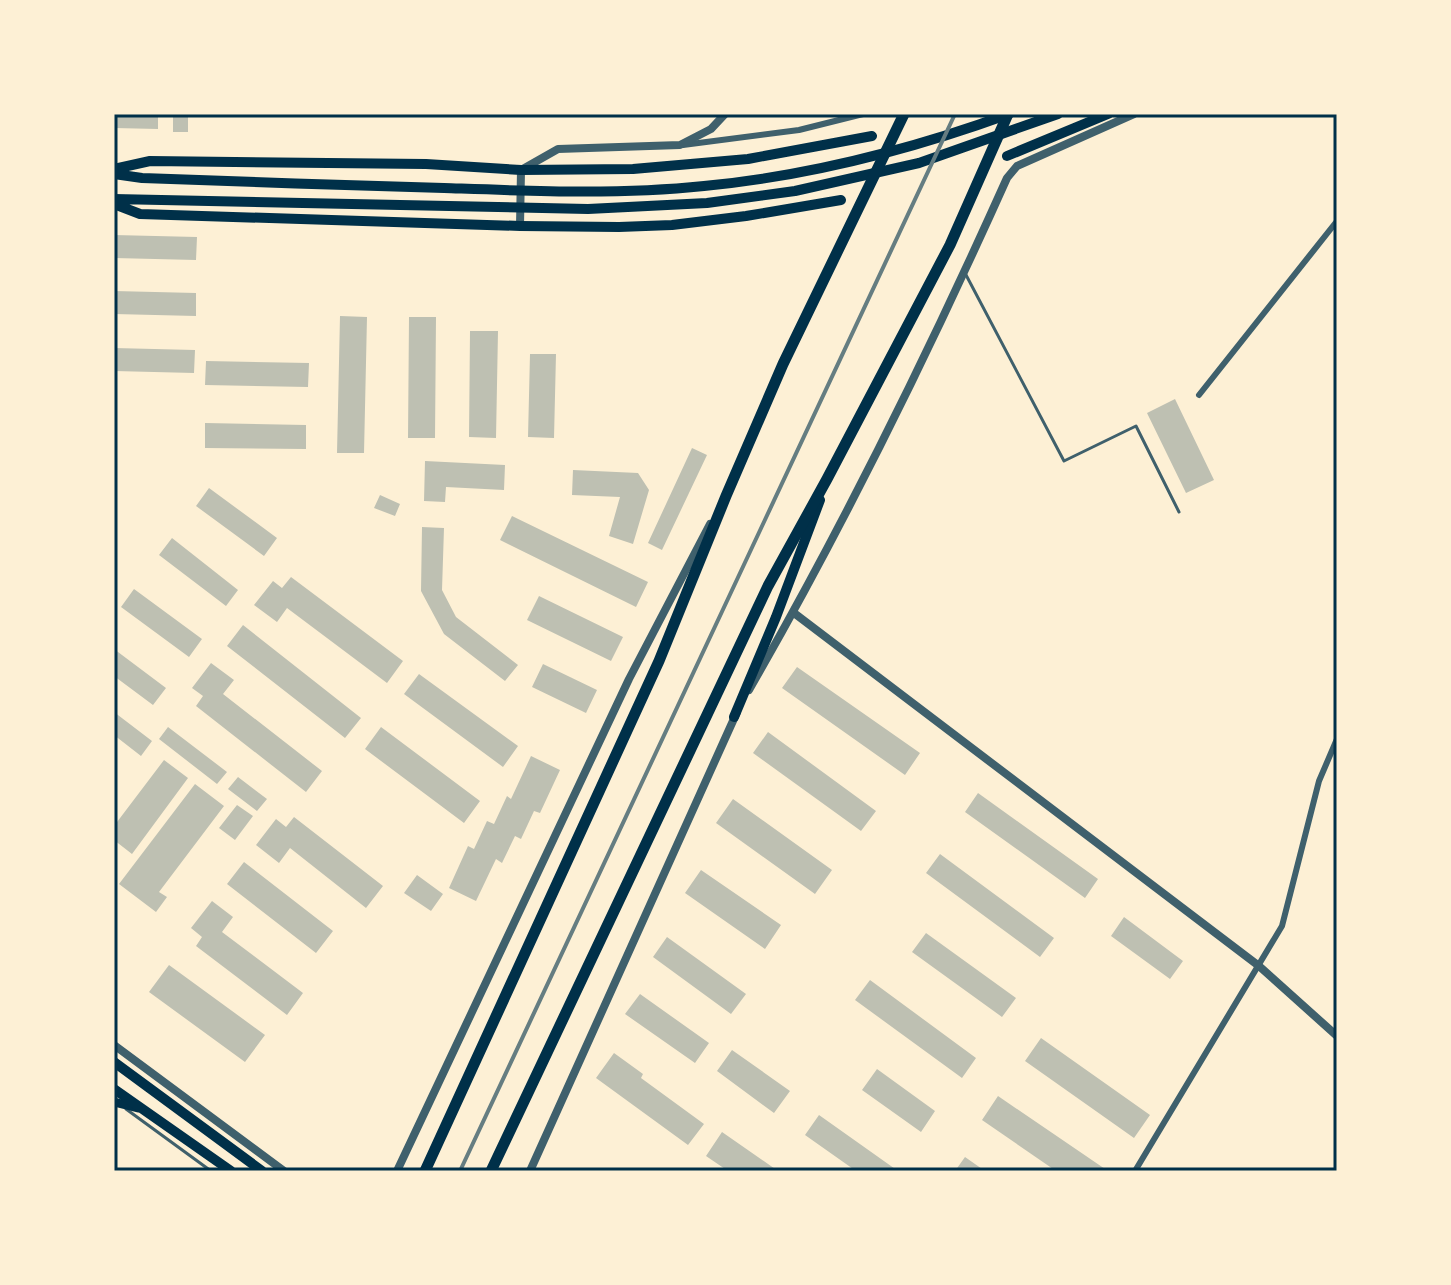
<svg xmlns="http://www.w3.org/2000/svg" width="1451" height="1285" viewBox="0 0 1451 1285" font-family="'Space Grotesk',sans-serif">
	<style>
		.building { fill: #bec0b2 }
		.lines { fill: none; stroke-linecap: round; stroke-linejoin: round }
		.service { stroke: #3f606c; stroke-width: 3 }
		.minor { stroke: #3f606c; stroke-width: 6 }
		.tertiary { stroke: #3f606c; stroke-width: 8 }
		.secondary { stroke: #003049; stroke-width: 9 }
		.primary { stroke: #003049; stroke-width: 10 }
		.trunk { stroke: #003049; stroke-width: 11 }
		.rail { stroke: #657d81; stroke-width: 4 }
		.neatline { fill: none; stroke: #003049; stroke-width: 3 }
	</style>
	<rect width="100%" height="100%" fill="#fdf0d5"/>
	<path class="building" d="M114 114H158V129L114 128Z
		M173 114H188V132H173Z
		M114 235 197 237 196 260 114 258Z
		M114 291 196 293V316L114 314Z
		M340 316 367 317 364 453H337Z
		M409 317H436L435 438H408Z
		M470 331H498L496 438 469 437Z
		M114 348 195 350 194 373 114 371Z
		M530 354H556L554 438 528 437Z
		M206 361 309 363 308 387 205 385Z
		M1175 399 1214 480 1186 493 1147 413Z
		M205 423 306 425V449L205 448Z
		M692 448 707 455 662 550 648 543Z
		M425 461 505 465 504 490 446 487 445 502 424 501Z
		M573 470 638 473 649 490 633 544 609 536 620 497 572 495Z
		M209 488 277 538 264 556 196 506Z
		M380 495 400 504 395 516 374 508Z
		M512 516 648 582 636 607 500 540Z
		M422 527 444 528 442 590 456 617 518 665 505 681 444 634 421 591Z
		M172 538 238 590 226 606 159 555Z
		M291 577 403 661 387 683 287 608 277 622 254 605 273 581 282 588Z
		M134 589 202 639 189 657 121 607Z
		M539 596 623 637 611 661 527 620Z
		M243 625 361 718 345 738 227 646Z
		M114 649 166 688 153 705 114 676Z
		M211 663 234 680 223 694 322 771 306 792 196 706 203 696 192 688Z
		M543 664 597 690 586 713 532 687Z
		M797 667 920 753 905 775 782 688Z
		M419 674 518 746 503 767 404 694Z
		M114 712 152 741 141 756 114 735Z
		M168 727 227 772 217 784 159 739Z
		M381 727 480 801 464 823 365 749Z
		M768 732 876 811 861 831 753 753Z
		M531 756 560 770 540 813 534 811 521 839 515 836 502 863 496 859 476 901 449 888 468 846 474 849 487 821 494 824 507 796 511 799Z
		M164 760 188 778 132 854 114 840V826Z
		M238 777 267 799 257 811 228 789Z
		M195 784 224 806 159 892 167 897 156 912 119 884Z
		M978 793 1098 879 1085 898 965 812Z
		M733 799 832 870 815 894 716 823Z
		M237 805 253 816 235 840 219 828Z
		M294 817 383 886 366 908 290 848 279 863 256 845 276 819 286 827Z
		M940 854 1054 938 1040 957 926 873Z
		M244 862 333 931 316 953 227 884Z
		M701 870 781 925 765 949 685 893Z
		M417 875 443 894 431 911 404 893Z
		M212 901 233 917 222 932 303 993 287 1015 196 946 202 937 191 928Z
		M1124 917 1183 961 1170 979 1111 936Z
		M926 933 1016 998 1002 1017 912 952Z
		M667 937 746 994 731 1014 653 957Z
		M169 965 265 1035 245 1062 149 992Z
		M870 980 976 1058 962 1078 855 1000Z
		M640 994 709 1043 695 1063 625 1014Z
		M1041 1038 1150 1115 1134 1138 1025 1061Z
		M732 1050 790 1091 774 1113 717 1071Z
		M614 1053 643 1074 641 1078 704 1124 688 1145 596 1078Z
		M877 1069 935 1111 921 1132 862 1090Z
		M998 1096 1108 1171H1056L982 1120Z
		M819 1115 898 1171H856L805 1135Z
		M722 1132 778 1171H728L706 1156Z
		M965 1157 985 1171H955Z"/>
	<g class="lines">
		<path class="service" d="M965 273 1064 461 1136 426 1179 512
			M126 1109 211 1171"/>
		<path class="minor" d="M683 145 799 130 863 114
			M1199 395 1337 221
			M1135 1171 1282 926 1319 781 1337 739"/>
		<path class="tertiary" d="M520 226 521 170 558 149 680 145 711 129 725 114
			M794 613 1259 966 1337 1036
			M749 690C844 525 929 352 1007 178L1017 166 1134 114
			M114 1045 284 1171
			M397 1171 629 679 710 524
			M530 1171 737 712"/>
		<path class="secondary" d="M114 1102 138 1108"/>
		<path class="primary" d="M1007 156 1108 114
			M114 169 150 161 426 164 521 170 633 169 748 159 872 136
			M114 174 142 178C243 182 343 185 444 188 530 191 618 195 704 186 808 176 910 150 1009 114
			M114 199 588 209 707 203 795 191 919 163 1058 114
			M114 204 140 214 520 226 619 227 672 225 746 216 841 200
			M734 717 776 617 820 500
			M114 1062 262 1171
			M114 1089 231 1171"/>
		<path class="trunk" d="M425 1171 659 661 726 496 783 364 904 114
			M491 1171 768 586 827 479 950 245 1008 114"/>
		<path class="rail" d="M460 1171 955 114"/>
	</g>
	<rect width="1451" height="1285" fill="none" stroke="#fdf0d5" stroke-width="232"/>
	<rect x="116" y="116" width="1219" height="1053" class="neatline"/>
</svg>
